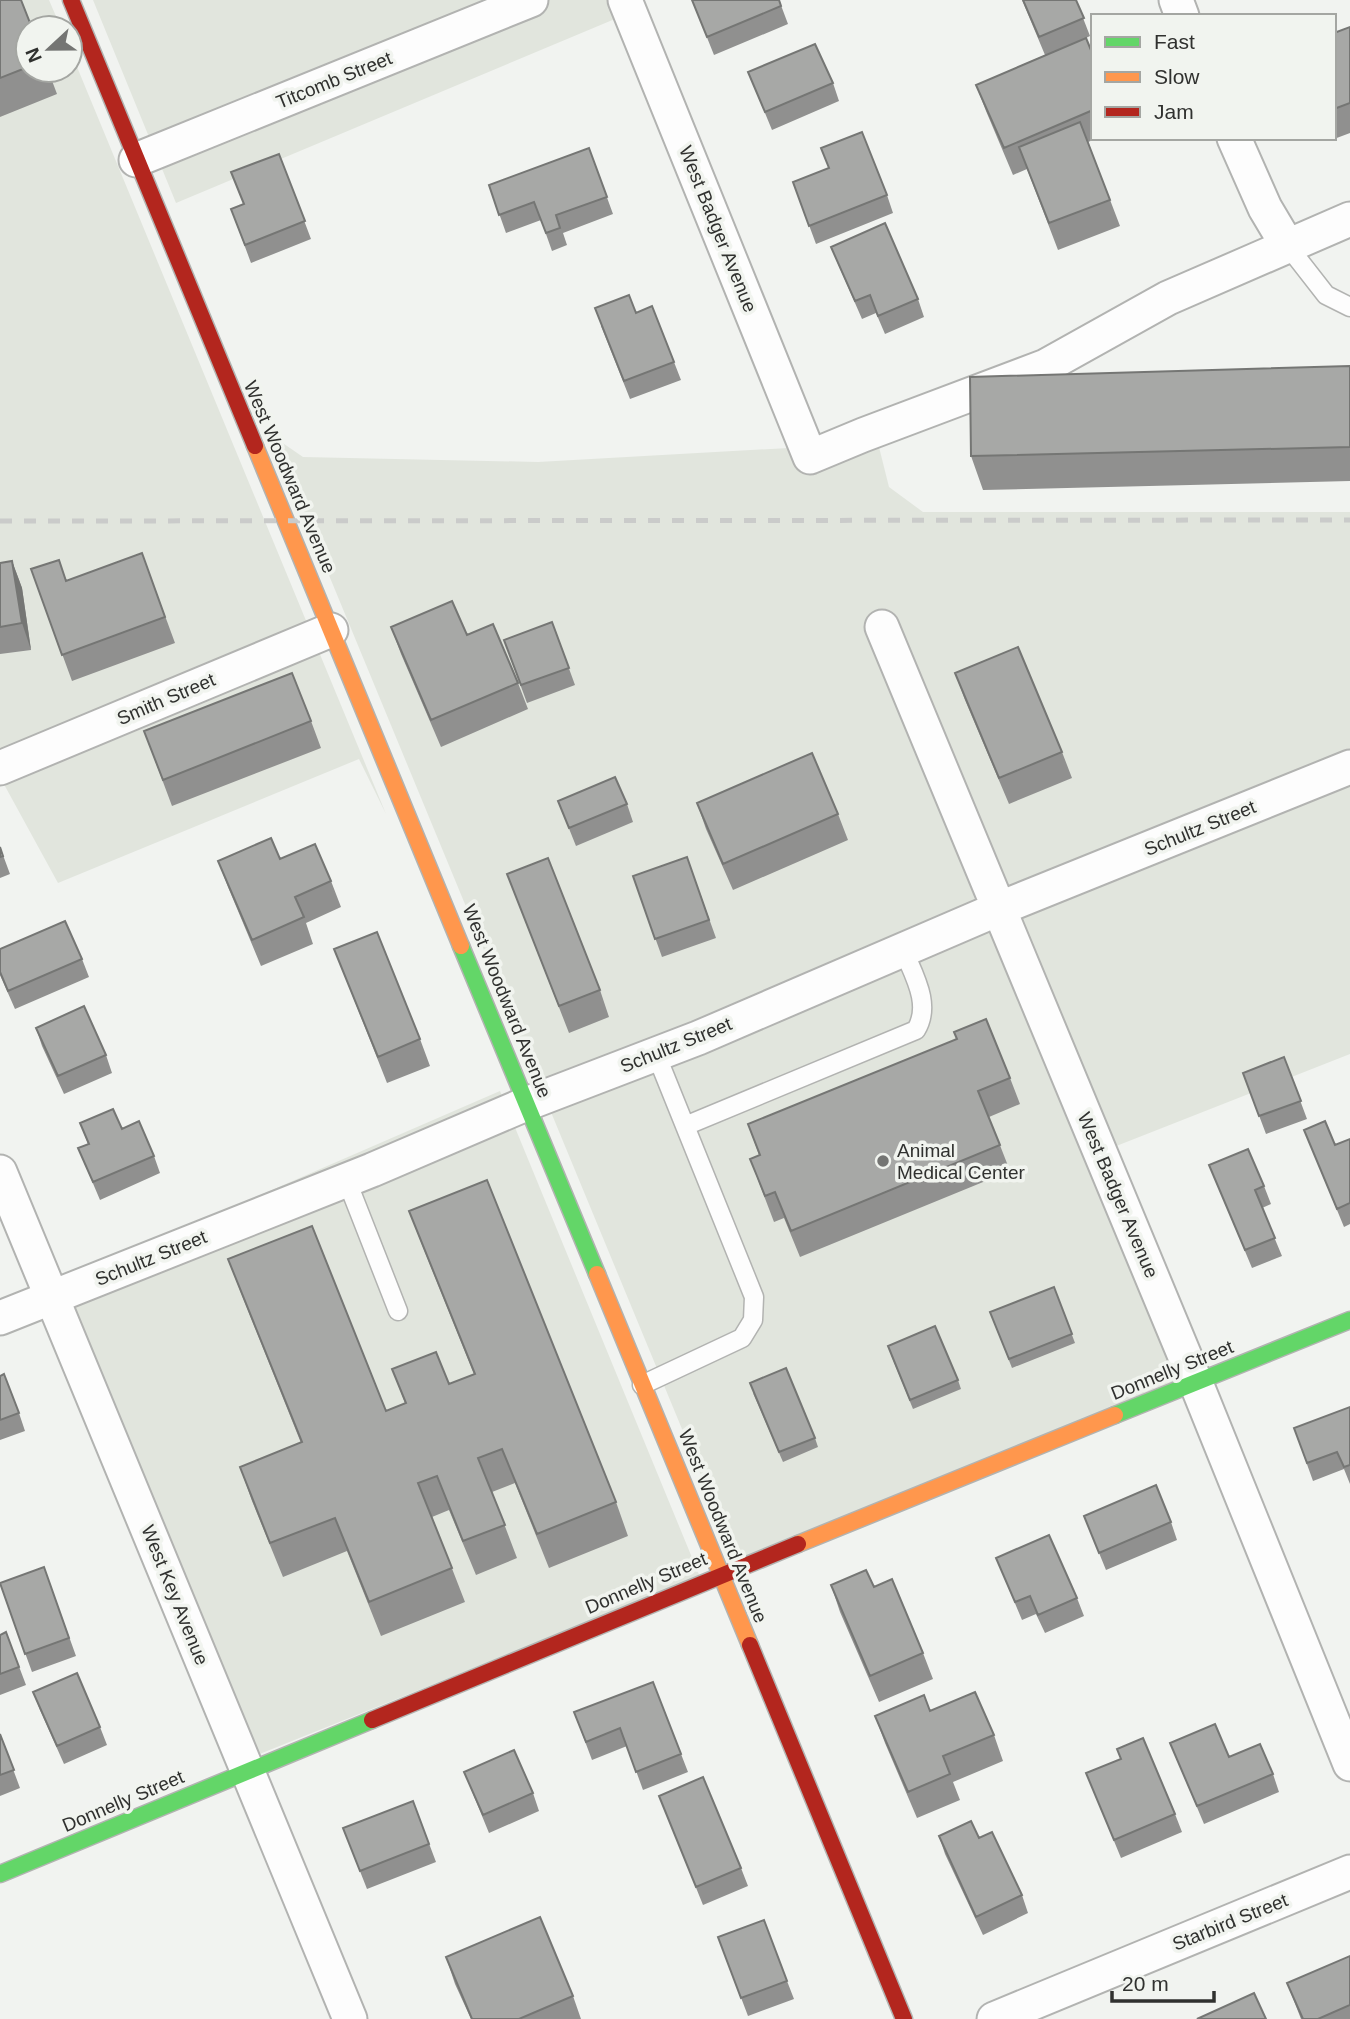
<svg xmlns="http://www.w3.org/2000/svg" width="1350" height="2019" viewBox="0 0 1350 2019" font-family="Arial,sans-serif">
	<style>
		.built { fill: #e1e5dd }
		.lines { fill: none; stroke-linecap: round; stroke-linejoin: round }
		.lane-casing { stroke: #b2b3b1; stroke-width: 21 }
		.street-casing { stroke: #b2b3b1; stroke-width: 37 }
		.fast-casing { stroke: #b2b3b1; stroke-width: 19 }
		.slow-casing { stroke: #b2b3b1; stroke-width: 19 }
		.jam-casing { stroke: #b2b3b1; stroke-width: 19 }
		.lane { stroke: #fdfdfd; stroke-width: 18 }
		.street { stroke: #fdfdfd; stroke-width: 33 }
		.fast { stroke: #63d668; stroke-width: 16 }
		.slow { stroke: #ff974d; stroke-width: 16 }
		.jam { stroke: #b3261e; stroke-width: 16 }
		.rail { stroke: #cacbca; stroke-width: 5; stroke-dasharray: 12 12; stroke-linecap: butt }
		.wall { fill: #90908f }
		.shaded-wall { fill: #757674 }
		.building { fill: #a7a8a6; stroke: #757674; stroke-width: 2 }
		.poi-dot { fill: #747573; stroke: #f1f4ef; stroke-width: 2.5 }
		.labels { text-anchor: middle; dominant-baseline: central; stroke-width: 7; stroke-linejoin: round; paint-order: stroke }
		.street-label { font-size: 19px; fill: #30312f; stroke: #f1f4ef }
		.poi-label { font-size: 19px; fill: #30312f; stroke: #f1f4ef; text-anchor: start }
	</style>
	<rect width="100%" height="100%" fill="#f1f3f0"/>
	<path class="built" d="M0 0H49L61 28H28V70H70V50L386 814 359 759 58 883 0 777Z
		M93 0H629L634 11 176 203Z
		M271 435 303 457 538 462 878 443 889 487 923 512H1350V1054L1096 1154 1198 1376 737 1562Z
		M500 1091 700 1577 240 1762 54 1288 207 1225 258 1196Z"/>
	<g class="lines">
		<defs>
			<path id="lane" d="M1287 245 1326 295 1350 307
				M685 1126 916 1030C932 1004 913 974 903 949
				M347 1181 398 1311
				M642 1385 742 1338 753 1320 754 1297 656 1054"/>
			<path id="street" d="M625 0 810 457 863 435 1046 366 1168 298 1350 219
				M1176 0 1182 16
				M1234 138 1265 208 1287 245
				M136 160 531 0
				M882 627 1196 1383 1350 1764
				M0 768 331 630
				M0 1172 350 2019
				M0 1318 372 1170 526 1104 698 1038 998 909 1350 767
				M994 2019 1350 1872"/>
			<path id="fast" d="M461 946 597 1274
				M1115 1415 1350 1320
				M0 1874 372 1720"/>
			<path id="slow" d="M255 446 461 946
				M597 1274 750 1645
				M798 1544 1115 1415"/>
			<path id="jam" d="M71 0 255 446
				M750 1645 904 2019
				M372 1720 798 1544"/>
		</defs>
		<use href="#lane" class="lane-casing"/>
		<use href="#street" class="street-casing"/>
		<use href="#fast" class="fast-casing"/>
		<use href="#slow" class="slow-casing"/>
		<use href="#jam" class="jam-casing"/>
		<use href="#lane" class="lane"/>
		<use href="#street" class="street"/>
		<use href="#fast" class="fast"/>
		<use href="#slow" class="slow"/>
		<use href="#jam" class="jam"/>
		<path class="rail" d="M0 521 1350 520"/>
	</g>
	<path class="wall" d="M0 0 28 28V70H48L57 94 0 117Z
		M692 0H779L788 24 714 55Z
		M1022 0H1076L1090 36 1086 38 1093 55V138H1098L1088 142 1120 226 1058 250 1027 169 1013 175 986 111 976 85 1045 55Z
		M1350 27V133L1334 139V33Z
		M748 72 833 83 839 101 772 130Z
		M589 148 613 214 563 233 567 245 552 251 541 220 506 233 489 185Z
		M279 154 311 239 251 263 231 209 244 205 231 172Z
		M829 168 887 195 893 213 816 244 793 182Z
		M831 247 918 299 924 317 885 334 876 313 862 319 838 264Z
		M636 313 674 362 681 380 630 399 601 326Z
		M1350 366V481L983 490 971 456Z
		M142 553 175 643 72 681 31 569 66 581Z
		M12 561 22 588 31 650 0 654V563Z
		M552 622 575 685 527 703 504 640Z
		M391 627 467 635 518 683 528 709 441 747 401 654Z
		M955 673 1062 752 1072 778 1009 804 965 700Z
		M311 721 321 748 172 806 144 731Z
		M558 801 627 804 633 822 576 846Z
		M697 803 838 814 848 840 733 890 706 829Z
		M0 847 10 874 0 878Z
		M687 857 716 938 662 957 633 876Z
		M280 859 331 881 341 907 306 923 313 944 261 966 228 887 218 861Z
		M507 874 600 990 609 1017 569 1033Z
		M0 949 82 959 89 977 15 1009 0 975Z
		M334 949 420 1039 430 1066 387 1083Z
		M36 1028 106 1055 112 1073 64 1094 42 1046Z
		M1284 1057 1307 1119 1266 1134 1243 1073Z
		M1010 1078 1020 1104 989 1117 1010 1171 800 1257 784 1218 774 1222 750 1159 759 1155 748 1124Z
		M80 1123 122 1129 154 1156 160 1173 100 1200 78 1148 88 1144Z
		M1304 1130 1335 1145 1350 1139V1224L1344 1227Z
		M1209 1165 1264 1186 1271 1204 1262 1208 1282 1256 1252 1268Z
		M409 1211 616 1502 628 1536 549 1568 515 1483 492 1492 517 1558 476 1575 449 1510 432 1517 465 1602 381 1636 347 1551 283 1577 252 1501 240 1467 301 1443 241 1293 228 1259 386 1411 405 1403 392 1369 449 1384 474 1374 422 1245Z
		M1054 1287 1075 1343 1012 1368 990 1312Z
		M891 1355 958 1380 961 1389 913 1409Z
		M0 1376 19 1413 25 1431 0 1440Z
		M753 1393 815 1438 818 1447 783 1462Z
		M1350 1407V1484L1344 1469 1313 1481 1294 1428Z
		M1084 1516 1171 1522 1177 1540 1106 1570Z
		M996 1558 1077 1598 1084 1616 1045 1633 1036 1614 1022 1620Z
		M44 1567 76 1656 32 1672 0 1584Z
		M831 1585 874 1587 923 1653 933 1679 879 1702 840 1612Z
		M6 1632 26 1685 0 1695V1635Z
		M653 1682 688 1772 643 1790 627 1746 592 1760 574 1712Z
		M33 1692 100 1727 107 1745 64 1764 40 1710Z
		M930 1711 994 1735 1003 1761 953 1782 960 1800 917 1818 885 1743 875 1716Z
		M0 1734 20 1788 0 1796Z
		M1170 1743 1229 1757 1273 1774 1279 1792 1204 1824Z
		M1121 1759 1175 1814 1182 1832 1121 1858 1086 1773Z
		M464 1772 533 1793 539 1811 489 1833Z
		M659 1796 741 1868 748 1886 703 1905Z
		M413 1801 436 1862 367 1889 343 1828Z
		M939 1836 979 1838 1022 1895 1028 1913 983 1935 945 1854Z
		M718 1937 787 1981 794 1999 748 2016Z
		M1350 1956V2019H1301L1287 1983Z
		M446 1957 573 1996 581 2019H471L455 1984Z"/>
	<path class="shaded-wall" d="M12 561 22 588 31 650 22 623Z"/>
	<path class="building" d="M0 0H21L32 28H28V67L0 78Z
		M692 0H779L781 6 707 37Z
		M1023 0H1076L1084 18 1039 37Z
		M1350 27V103L1334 109V33Z
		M1086 38 1093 55V110L1004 148 976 85Z
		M815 44 833 83 765 112 748 72Z
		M1080 122 1110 200 1049 223 1019 147Z
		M862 132 887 195 809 226 793 182 829 168 821 148Z
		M589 148 607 197 556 215 560 228 546 233 534 202 499 215 489 185Z
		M279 154 305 221 245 245 231 209 244 204 231 172Z
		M885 223 918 299 878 316 870 295 855 301 831 247Z
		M629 295 636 313 652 306 674 362 624 381 595 308Z
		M1350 366V447L971 456 970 377Z
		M142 553 165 617 62 655 31 569 59 560 66 581Z
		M12 561 22 623 0 627V563Z
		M452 601 467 635 493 624 518 683 431 720 391 627Z
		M552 622 569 668 521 685 504 640Z
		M1018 647 1062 752 999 778 955 673Z
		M292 673 311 721 163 780 144 731Z
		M812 753 838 814 723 864 697 803Z
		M615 777 627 804 569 828 558 801Z
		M271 838 280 859 315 844 331 881 295 897 304 917 252 940 218 861Z
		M0 847 3 856 0 857Z
		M687 857 709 920 655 939 633 876Z
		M548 858 600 990 559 1006 507 874Z
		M65 921 82 959 8 991 0 972V949Z
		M377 932 420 1039 378 1057 334 949Z
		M84 1006 106 1055 58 1076 36 1028Z
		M986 1019 1010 1078 978 1091 1000 1145 791 1231 775 1192 765 1196 757 1176 750 1159 760 1155 748 1124 957 1039 954 1032Z
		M1284 1057 1301 1101 1259 1116 1243 1073Z
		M113 1109 122 1129 139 1121 154 1156 93 1182 78 1148 89 1144 80 1123Z
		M1325 1121 1335 1145 1350 1139V1203L1337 1209 1304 1130Z
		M1248 1149 1264 1186 1255 1190 1275 1238 1245 1250 1209 1165Z
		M487 1180 616 1502 537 1534 502 1449 478 1458 505 1525 463 1541 437 1476 418 1483 452 1568 369 1602 335 1518 270 1543 240 1467 302 1442 228 1259 312 1226 386 1411 406 1403 392 1369 436 1352 449 1384 475 1374 409 1211Z
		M1054 1287 1072 1334 1009 1359 990 1312Z
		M935 1326 958 1380 910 1400 888 1346Z
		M786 1368 815 1438 779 1452 750 1383Z
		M4 1374 19 1413 0 1420V1376Z
		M1350 1407V1465L1344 1467 1337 1452 1307 1463 1294 1428Z
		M1156 1485 1171 1522 1099 1553 1084 1516Z
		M1049 1535 1077 1598 1038 1615 1030 1596 1015 1602 996 1558Z
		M44 1567 69 1638 25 1654 0 1583Z
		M866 1570 874 1587 892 1579 923 1653 870 1676 831 1585Z
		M6 1632 19 1667 0 1674V1635Z
		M77 1673 100 1727 57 1746 33 1692Z
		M653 1682 681 1754 636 1772 620 1728 586 1742 574 1712Z
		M975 1692 994 1735 943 1756 950 1774 908 1792 875 1716 924 1695 930 1711Z
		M1215 1724 1229 1757 1260 1744 1273 1774 1197 1806 1170 1743Z
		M0 1734 14 1770 0 1775Z
		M1143 1738 1175 1814 1114 1840 1086 1773 1121 1759 1117 1749Z
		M514 1750 533 1793 483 1815 464 1772Z
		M703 1777 741 1868 696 1887 659 1796Z
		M413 1801 429 1844 360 1871 343 1828Z
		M971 1821 979 1838 992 1832 1022 1895 976 1917 939 1836Z
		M540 1917 573 1996 519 2019H472L446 1957Z
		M764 1920 787 1981 741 1998 718 1937Z
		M1350 1956V2005L1318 2019H1303L1287 1983Z
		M1254 1993 1266 2019H1197Z"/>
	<circle class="poi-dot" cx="883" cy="1161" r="7"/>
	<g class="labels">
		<g class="street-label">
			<text transform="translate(334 80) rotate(-22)">Titcomb Street</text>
			<text transform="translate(718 229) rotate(68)">West Badger Avenue</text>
			<text transform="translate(290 477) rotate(67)">West Woodward Avenue</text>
			<text transform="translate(166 699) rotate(-23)">Smith Street</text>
			<text transform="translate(1200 828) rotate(-22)">Schultz Street</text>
			<text transform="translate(507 1001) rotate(68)">West Woodward Avenue</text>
			<text transform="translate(676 1045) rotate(-22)">Schultz Street</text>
			<text transform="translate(1118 1195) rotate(67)">West Badger Avenue</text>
			<text transform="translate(151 1258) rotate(-22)">Schultz Street</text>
			<text transform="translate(1172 1370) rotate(-22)">Donnelly Street</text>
			<text transform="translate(723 1526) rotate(68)">West Woodward Avenue</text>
			<text transform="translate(646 1583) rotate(-23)">Donnelly Street</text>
			<text transform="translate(175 1595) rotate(68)">West Key Avenue</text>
			<text transform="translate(123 1801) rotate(-23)">Donnelly Street</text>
			<text transform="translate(1230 1922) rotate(-22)">Starbird Street</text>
		</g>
		<g class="poi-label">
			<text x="897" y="1150">Animal<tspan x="897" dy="22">Medical Center</tspan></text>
		</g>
	</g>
	<rect x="1091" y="14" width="245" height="126" fill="#f1f4ef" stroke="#a4a6a2" stroke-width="2"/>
	<rect x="1105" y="37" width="35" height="10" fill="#63d668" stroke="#a4a6a2" stroke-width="2"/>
	<text x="1154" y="49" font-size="21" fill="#30312f">Fast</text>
	<rect x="1105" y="72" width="35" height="10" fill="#ff974d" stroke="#a4a6a2" stroke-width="2"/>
	<text x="1154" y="84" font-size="21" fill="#30312f">Slow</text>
	<rect x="1105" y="107" width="35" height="10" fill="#b3261e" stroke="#a4a6a2" stroke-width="2"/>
	<text x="1154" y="119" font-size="21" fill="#30312f">Jam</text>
	<g transform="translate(49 49) rotate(248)"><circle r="33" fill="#f1f4ef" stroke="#a4a6a2" stroke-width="2"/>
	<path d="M0-5L12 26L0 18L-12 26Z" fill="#747573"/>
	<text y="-10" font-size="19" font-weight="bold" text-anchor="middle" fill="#30312f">N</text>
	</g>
	<path d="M1112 1991v10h102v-10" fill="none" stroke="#30312f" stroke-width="3.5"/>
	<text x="1122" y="1991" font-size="21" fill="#30312f" stroke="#f1f4ef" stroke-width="5" paint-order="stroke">20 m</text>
</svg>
